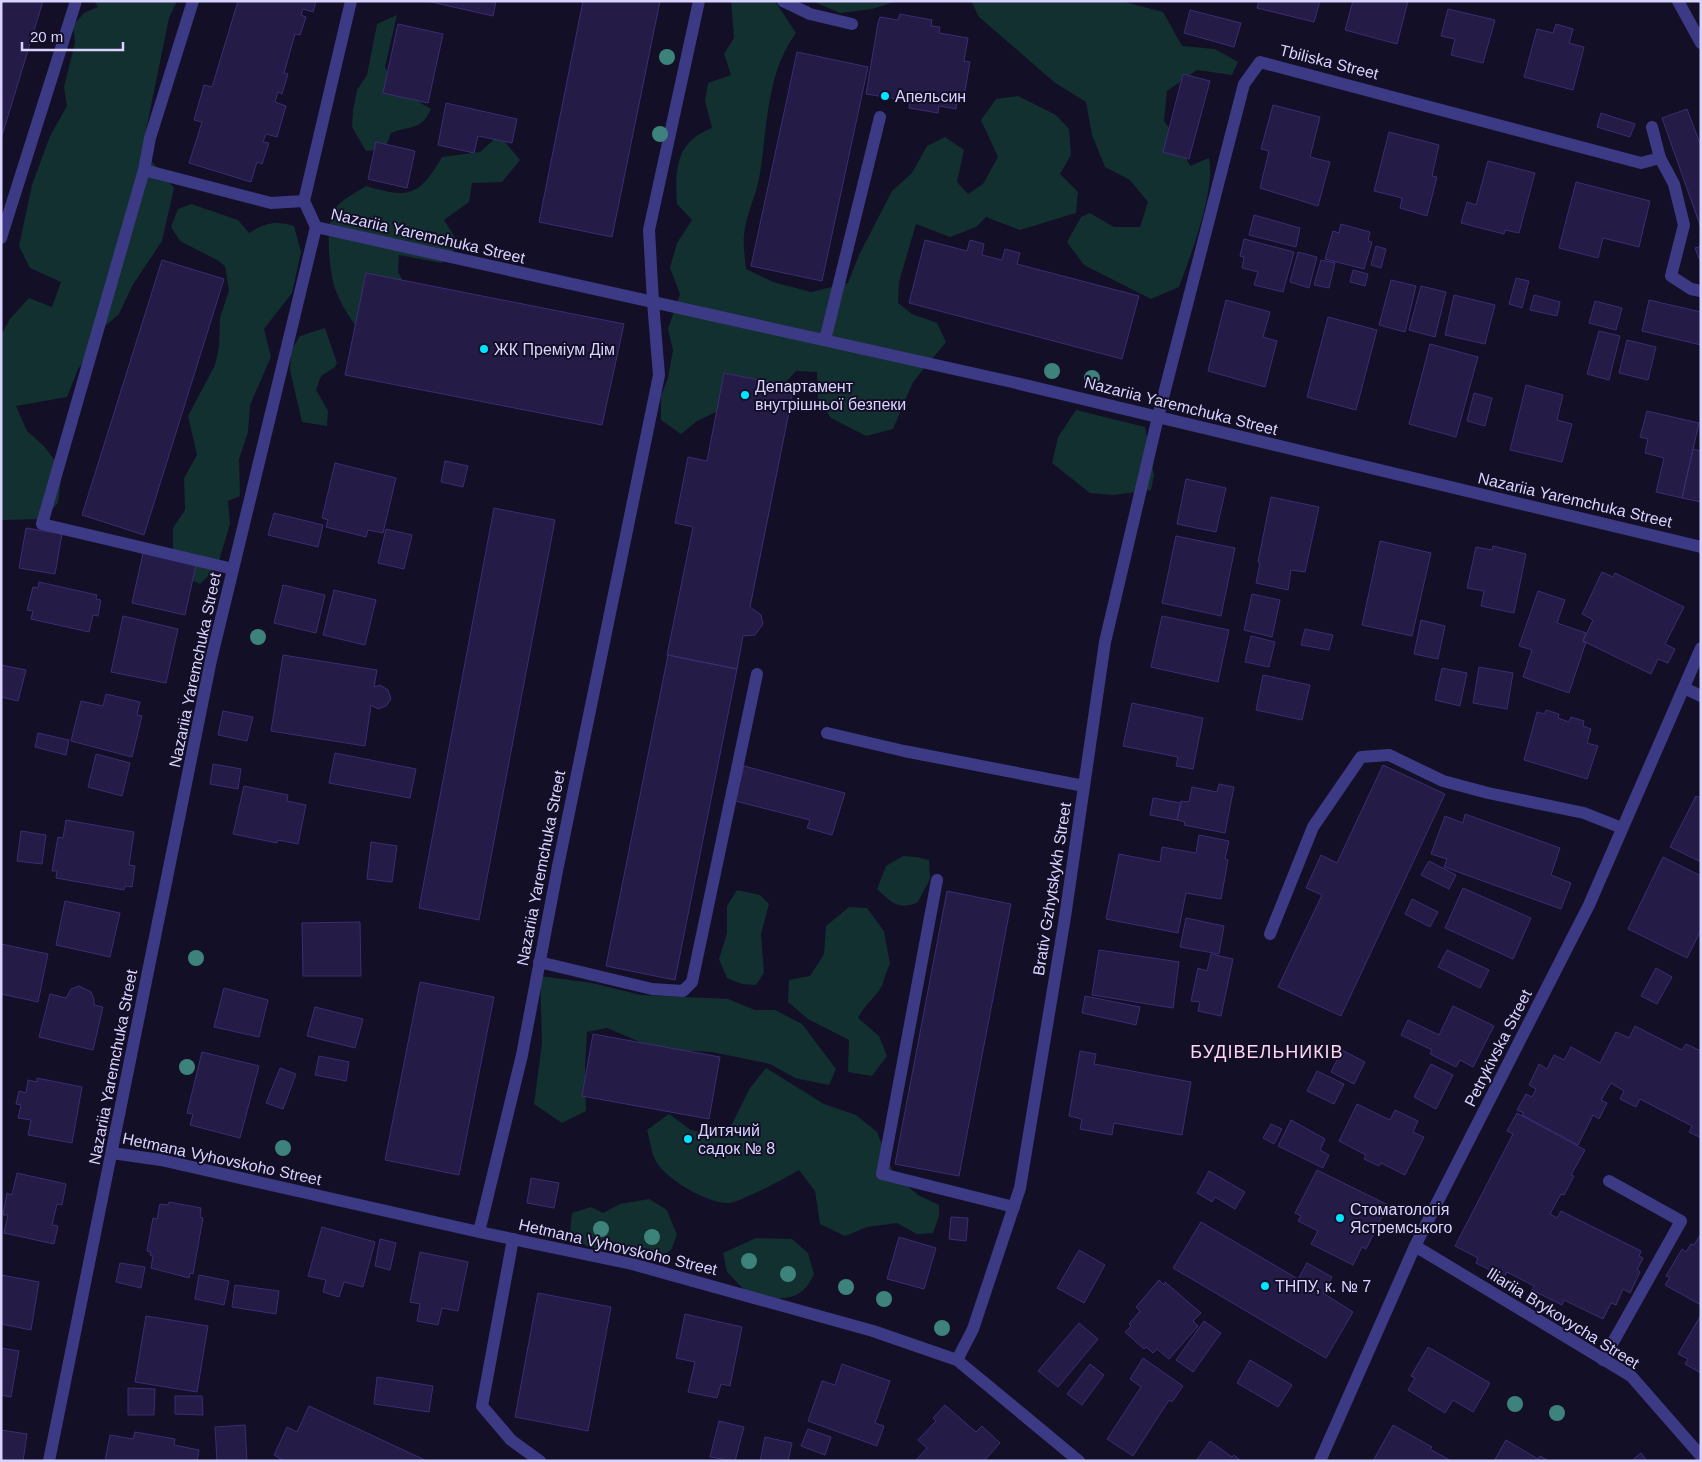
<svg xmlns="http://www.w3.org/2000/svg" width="1702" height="1462" viewBox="0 0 1702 1462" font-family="Arial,sans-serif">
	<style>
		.green { fill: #12302f }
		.building { fill: #241b47; stroke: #3b2d73 }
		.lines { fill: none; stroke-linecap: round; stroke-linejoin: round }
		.lane { stroke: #3d3a85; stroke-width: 12 }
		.street { stroke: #3d3a85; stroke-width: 12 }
		.tree { fill: #3d827b }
		.poi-dot { fill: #00e5ff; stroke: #130f26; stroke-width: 2 }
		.labels { text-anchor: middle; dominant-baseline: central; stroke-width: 4; stroke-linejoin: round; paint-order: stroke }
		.street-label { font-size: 16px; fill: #d9d4ff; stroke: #130f26 }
		.poi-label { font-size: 16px; fill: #d9d4ff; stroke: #130f26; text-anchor: start }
		.neighbourhood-label { font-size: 18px; letter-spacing: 1px; fill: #ffd6f0; stroke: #130f26 }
	</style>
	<rect width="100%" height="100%" fill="#130f26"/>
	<path class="green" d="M94 1H177L169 18 142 150 174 188 162 241 132 286 119 314 104 327 91 353 78 369 67 397 16 406 27 431 44 446 62 470 58 503 44 519 1 520V335L10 319 29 298 52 307 61 282 30 268 19 246 32 185 50 136 67 106 64 87 75 43 73 25 84 13 98 7Z
		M731 1H775L796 33C765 75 768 130 759 179 755 198 746 215 744 235 743 245 745 258 746 269L773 282 811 292 848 283 859 255 892 191 912 173 927 146 945 137 964 150 957 182 968 194 983 184 998 157 981 120 996 99 1018 96 1056 115 1069 129 1071 155 1060 174 1078 192 1076 213 1020 230 986 217 976 227 950 237 916 224 899 282 898 303 912 314 937 323 946 342 913 382 893 429 866 436 831 418 818 400 817 372 796 371 775 394 729 406 697 421 681 434 661 420V396L668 378 673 350 668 329 680 294 670 268 677 243 692 220 677 204C675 170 675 142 712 128L705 101 708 83 731 75 724 54 734 38Z
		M812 1H898L872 9 840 13Z
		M971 1H1121L1163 12 1182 46 1215 49 1238 62 1232 75 1197 70 1167 91 1164 121 1176 137 1190 166 1209 158C1216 189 1191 255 1179 287L1151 299 1084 265 1067 242 1081 217 1090 213 1114 227H1140L1148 202 1130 180 1105 167 1092 135 1086 102 1054 82 979 17Z
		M397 15 385 67 397 89 431 109C421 131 411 125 391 133L385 149 366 151 352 127 353 111 357 90 367 75 377 24Z
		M499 135 520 160 502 182 472 183 469 202 444 220 459 244 442 263 399 255 398 272 403 281 360 333C350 317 339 303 334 285 329 267 324 219 337 206 345 198 357 192 366 186 410 199 419 196 442 157L480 152Z
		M191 204 238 220 249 233C265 223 276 220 294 226L301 252 292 293 264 329 271 357 250 405 248 432 239 459 240 496 228 501 230 524 217 567 200 584 182 576 173 551V528L185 510 184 478 197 455 188 416 215 365 219 347 220 318 229 290 225 266 217 260 180 241 171 227 178 209Z
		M325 328 337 363 335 367 321 376 316 390 328 411 327 426 302 422 290 370 291 350 300 336Z
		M1076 410 1145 427 1154 475 1151 490 1113 495 1090 493 1052 463 1058 437Z
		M903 856 916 857 929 860 930 879 918 902C898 911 891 902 877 889L886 866Z
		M737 890 760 895 769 904 761 934 764 973 756 985 742 984 727 978 719 959 727 933V906Z
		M849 907 867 908 884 931 890 964C886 971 885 978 882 986 876 997 864 1005 858 1018L879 1036 887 1056 872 1076 848 1072 849 1040 808 1019 788 1002 789 980 810 976 824 954 826 926Z
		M540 976 592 983 641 995 728 999 755 1010H775L802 1024 836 1069 829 1085 795 1078 770 1064 712 1052 676 1050 647 1045 607 1028 587 1032 585 1067 586 1111 562 1123 534 1104 542 1043Z
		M766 1068 824 1104 856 1115 877 1132 894 1175 918 1195 939 1205V1216L933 1233 917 1234 897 1223 867 1227 845 1236 820 1224 815 1191 799 1170C788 1177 740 1202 729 1203 708 1204 668 1180 657 1163 651 1154 650 1139 647 1130L669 1114 691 1130 712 1135 732 1124 750 1088Z
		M649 1199 667 1210 677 1235 671 1250 659 1258 613 1252 586 1246 570 1232 572 1213 591 1207 603 1213 620 1204Z
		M756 1238 792 1239 808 1253 814 1274C801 1304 779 1299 751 1297L727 1272 723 1253Z"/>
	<path class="building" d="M1 1H43L1 139Z
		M238 1H316L313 12 303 9 301 15 306 17 300 35 295 34 284 73 288 74 282 94 278 92 275 102 286 106 277 137 266 134 263 142 269 143 262 164 257 162 251 182 189 163 202 122 194 120 204 85 212 87Z
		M427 1H496L493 16Z
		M583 1H660L612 237 539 222Z
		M1259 1H1320L1314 22 1257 8Z
		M1353 1H1408L1397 44 1345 30Z
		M1448 9 1495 20 1483 63 1451 55 1455 39 1441 36Z
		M1190 10 1241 23 1234 47 1184 33Z
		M900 14 932 20 931 26 940 27 939 33 968 38 964 61 970 62 963 102 957 101 956 109 939 106 938 113 909 108 910 101 866 94 878 23 880 17 898 20Z
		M398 24 443 34 428 103 383 93Z
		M1556 24 1573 29 1569 43 1584 47 1573 90 1524 77 1537 29 1553 33Z
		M797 52 868 67 822 281 751 266Z
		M1183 74 1210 81 1189 159 1163 152Z
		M446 103 517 119 512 143 478 136 474 153 438 145Z
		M1273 105 1320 117 1310 157 1330 162 1318 206 1260 188 1269 151 1261 149Z
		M1687 109 1701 146V228L1662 118Z
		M1601 113 1635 124 1630 137 1597 127Z
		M1389 132 1439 145 1432 176 1437 177 1427 216 1400 208 1402 198 1374 191Z
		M376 142 415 151 407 188 368 179Z
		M1488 161 1535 173 1519 233 1505 230 1504 234 1461 223 1467 202 1476 205Z
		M1576 182 1650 201 1639 247 1603 238 1598 258 1559 248Z
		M1254 215 1300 228 1296 247 1249 235Z
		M1341 224 1370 232 1368 241 1372 242 1364 269 1325 259 1333 231 1339 233Z
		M1244 239 1294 252 1283 292 1254 285 1258 272 1242 268 1244 257 1240 256Z
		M925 240 967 251 970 240 984 244 982 255 1002 260 1005 249 1020 253 1017 264 1139 296 1122 359 909 303Z
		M1376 246 1386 249 1381 268 1371 265Z
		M1701 246V263L1695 248Z
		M1298 252 1317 257 1309 288 1290 282Z
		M162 260 224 279 144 535 82 515Z
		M1321 260 1335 263 1329 288 1314 285Z
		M1353 270 1368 274 1365 286 1350 282Z
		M366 273 624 324 602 425 345 375Z
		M1516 278 1529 281 1522 308 1509 304Z
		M1391 280 1416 286 1405 332 1379 325Z
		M1421 286 1446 292 1435 337 1409 330Z
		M1454 295 1495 305 1485 344 1445 335Z
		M1534 295 1560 302 1557 316 1530 310Z
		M1226 300 1270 312 1263 337 1277 341 1265 387 1208 371Z
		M1649 300 1701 312V345L1642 331Z
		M1595 301 1622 308 1616 330 1589 323Z
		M1328 317 1377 330 1356 410 1307 397Z
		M1599 331 1620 336 1609 380 1587 374Z
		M1627 340 1656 347 1648 380 1619 373Z
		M1430 344 1478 357 1456 437 1409 424Z
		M724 373 794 387 750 607 761 615 763 624 755 635 743 636 737 669 667 655 693 527 675 523 688 457 707 461Z
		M1526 385 1563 395 1557 420 1572 424 1562 462 1510 450Z
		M1474 393 1492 398 1485 426 1467 421Z
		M1647 411 1699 423 1682 498 1656 492 1664 458 1645 453 1648 439 1640 437Z
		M1693 449 1701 451V502L1682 498Z
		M445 461 468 466 463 487 441 482Z
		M335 463 396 478 383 533 368 530 366 537 326 527 328 520 322 518Z
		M1186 479 1226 488 1216 532 1177 524Z
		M1271 497 1319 507 1305 572 1291 570 1288 590 1256 583 1260 563 1258 562Z
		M494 508 555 520 479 920 419 908Z
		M274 513 323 525 318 547 268 535Z
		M26 528 62 534 55 574 19 568Z
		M386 529 412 535 404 569 378 563Z
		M1176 536 1235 548 1221 616 1162 603Z
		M1380 541 1431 553 1412 636 1362 625Z
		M1493 546 1526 554 1514 613 1481 606 1484 591 1467 588 1476 547 1492 550Z
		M143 553 196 565 185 615 132 603Z
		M1602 572 1613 577 1615 573 1684 607 1665 644 1675 649 1668 663 1658 659 1651 674 1583 641 1593 620 1582 614Z
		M39 582 97 595 96 599 101 600 98 616 93 615 89 632 31 619 33 611 27 610 33 587 38 588Z
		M283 585 325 595 316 633 274 623Z
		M334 590 376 600 365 645 323 635Z
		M1538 591 1565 600 1557 623 1586 633 1583 641 1586 642 1569 693 1523 677 1532 650 1519 646Z
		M1252 594 1280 600 1272 637 1244 630Z
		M123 616 178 629 166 683 111 672Z
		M1162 616 1229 630 1218 682 1151 667Z
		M1421 620 1445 626 1438 659 1414 654Z
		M1305 629 1333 635 1329 650 1301 645Z
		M1251 636 1275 642 1269 667 1245 662Z
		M283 655 377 670 374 687 380 685 388 690 391 699 386 706 378 709 371 705 365 746 271 731Z
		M668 655 737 669 675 980 606 966Z
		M1 665 26 670 18 701 1 697Z
		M1479 667 1513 673 1507 709 1473 703Z
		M1442 668 1467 673 1460 706 1435 700Z
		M1263 675 1310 685 1302 720 1256 710Z
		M106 694 140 702 137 715 142 716 132 757 71 741 81 701 103 706Z
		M1132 703 1203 718 1193 769 1176 766 1178 757 1123 746Z
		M1546 710 1559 714 1558 718 1569 722 1571 717 1584 721 1583 726 1591 729 1587 743 1598 746 1587 779 1524 760 1537 712 1545 714Z
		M223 711 253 717 247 741 218 735Z
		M38 733 69 740 66 755 35 747Z
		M335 753 416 769 410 798 329 783Z
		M96 754 130 763 122 796 88 787Z
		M213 764 241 769 238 789 210 784Z
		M1383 765 1445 794 1341 1016 1278 987 1322 895 1306 888 1321 855 1337 863Z
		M744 766 845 793 832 835 807 828 810 820 735 801Z
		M1219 784 1234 787 1225 833 1184 825 1185 822 1177 820 1181 801 1189 802 1192 787 1217 792Z
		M244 786 288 795 287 801 306 805 298 844 278 840 277 843 233 834Z
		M1696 796 1701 798V862L1670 847Z
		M1153 798 1181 803 1177 820 1150 815Z
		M1465 814 1560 848 1551 875 1571 883 1561 909 1444 867 1447 859 1431 854 1445 816 1463 823Z
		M66 820 134 832 129 865 135 866 132 887 125 886 124 890 56 878 57 871H52L58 837 63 838Z
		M21 831 46 835 42 864 17 861Z
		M1199 835 1229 841 1225 859 1228 860 1221 899 1186 893 1178 933 1106 919 1119 854 1160 862 1162 847 1196 853Z
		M371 842 397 846 392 882 367 879Z
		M1663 857 1701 876V930L1687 958 1628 929Z
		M1429 861 1456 875 1449 889 1421 875Z
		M1463 888 1531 918 1513 959 1445 928Z
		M947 891 1011 904 959 1176 895 1164Z
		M1412 899 1438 912 1430 927 1405 914Z
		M65 901 120 913 110 957 56 945Z
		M1186 918 1224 926 1219 954 1180 947Z
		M360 922 361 976H303L302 923Z
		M1 944 48 954 38 1002 1 994Z
		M1099 950 1179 962 1173 1008 1092 995Z
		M1447 950 1489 970 1480 988 1438 967Z
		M1211 954 1233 959 1221 1016 1198 1011 1200 1002 1191 1001 1198 968 1207 971Z
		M1656 968 1672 977 1657 1004 1641 996Z
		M420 982 494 997 459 1175 385 1160Z
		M79 986 91 992 94 999V1005L103 1007 93 1050 39 1037 50 994 66 998 71 989Z
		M224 988 268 1000 259 1037 214 1027Z
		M1085 996 1140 1007 1136 1025 1082 1013Z
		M1453 1006 1494 1026 1473 1067 1460 1060 1456 1067 1430 1054 1432 1050 1401 1035 1408 1020 1439 1035Z
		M315 1007 363 1019 355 1048 307 1036Z
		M1635 1026 1682 1050 1686 1044 1701 1051V1138L1689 1132 1692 1126 1640 1099 1636 1107 1620 1099 1624 1091 1611 1083 1601 1100 1607 1103 1599 1119 1593 1115 1578 1145 1522 1115 1524 1113 1517 1110 1526 1094 1532 1097 1536 1089 1529 1085 1539 1064 1547 1069 1554 1055 1564 1060 1571 1047 1600 1063 1616 1032 1629 1038Z
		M593 1034 720 1057 709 1119 582 1096Z
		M1342 1050 1365 1062 1354 1084 1331 1072Z
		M1080 1051 1096 1054 1094 1064 1191 1082 1182 1135 1114 1123 1112 1135 1080 1129 1082 1119 1069 1116Z
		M202 1052 259 1066 240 1138 190 1125 193 1114 187 1113Z
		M319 1056 349 1062 346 1081 315 1075Z
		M1431 1064 1453 1075 1436 1109 1414 1097Z
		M280 1068 296 1074 283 1109 266 1103Z
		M1317 1071 1344 1084 1334 1104 1307 1091Z
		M37 1078 82 1087 72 1143 28 1135 31 1120 18 1118 21 1105 16 1104 19 1091 26 1093 28 1080 37 1082Z
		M1357 1104 1390 1120 1395 1110 1418 1121 1413 1132 1424 1137 1405 1175 1381 1163 1379 1166 1364 1159 1366 1155 1339 1141Z
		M1517 1113 1585 1150 1571 1175 1574 1176 1564 1195 1561 1194 1550 1214 1557 1218 1561 1211 1641 1251 1639 1256 1643 1258 1637 1270 1640 1272 1630 1293 1623 1289 1616 1305 1611 1303 1603 1319 1564 1300 1562 1305 1532 1290 1534 1286 1507 1272 1504 1277 1476 1263 1478 1258 1455 1246 1513 1134 1507 1131Z
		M1291 1120 1325 1139 1320 1150 1329 1155 1323 1168 1278 1146Z
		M1271 1124 1282 1129 1274 1144 1263 1138Z
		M1317 1170 1388 1205 1366 1249 1362 1247 1353 1265 1311 1244 1318 1231 1298 1221 1301 1216 1295 1213Z
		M1209 1171 1245 1192 1235 1209 1215 1197 1212 1202 1197 1193Z
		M17 1173 66 1184 62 1205 57 1204 52 1225 58 1226 54 1244 4 1233 8 1215H3L7 1193 12 1195Z
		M531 1178 559 1183 554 1208 527 1203Z
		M169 1202 201 1208 200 1217 203 1218 193 1274 190 1273 189 1278 151 1268 153 1256 150 1255 151 1252 147 1251 153 1218 157 1219 160 1204 168 1205Z
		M951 1217 968 1218 966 1241 949 1239Z
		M1201 1222 1298 1279 1307 1263 1332 1277 1323 1293 1353 1312 1326 1358 1173 1268Z
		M322 1227 375 1242 363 1287 344 1282 339 1297 323 1292 326 1280 308 1276Z
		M1701 1234V1305L1665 1285 1670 1277 1666 1276 1682 1249 1686 1252 1691 1244 1694 1245Z
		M899 1237 936 1248 924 1289 887 1279Z
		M380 1239 396 1243 390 1270 375 1266Z
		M1079 1250 1105 1265 1084 1303 1057 1288Z
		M420 1252 468 1262 458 1311 442 1308 438 1325 417 1321 420 1304 410 1302Z
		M120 1263 145 1267 141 1288 116 1282Z
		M1 1275 39 1282 31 1330 1 1324Z
		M199 1275 229 1281 224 1305 195 1299Z
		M1159 1280 1164 1285 1165 1282 1201 1313 1193 1321 1198 1326 1169 1359 1157 1349 1153 1353 1146 1347 1144 1349 1125 1332 1131 1326 1129 1324 1140 1311 1136 1307Z
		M235 1285 279 1291 276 1314 232 1307Z
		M538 1293 611 1307 588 1431 515 1417Z
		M685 1314 742 1327 730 1386 721 1384 717 1398 688 1392 695 1362 676 1358Z
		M1701 1315V1373L1685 1364 1688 1359 1678 1354Z
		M146 1316 208 1326 197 1392 135 1382Z
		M1204 1321 1221 1333 1193 1372 1176 1360Z
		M1079 1323 1098 1339 1058 1387 1038 1371Z
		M1428 1347 1490 1383 1473 1412 1453 1400 1445 1413 1408 1390 1415 1378 1411 1376Z
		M1 1348 19 1351 11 1397 1 1395Z
		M1143 1358 1183 1386 1172 1402 1169 1400 1133 1456 1107 1439 1141 1387 1130 1379Z
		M1250 1360 1292 1385 1278 1407 1237 1383Z
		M842 1364 890 1381 875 1423 884 1426 877 1446 808 1421 822 1381 835 1385Z
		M1090 1364 1104 1375 1082 1405 1067 1394Z
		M377 1377 433 1386 429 1412 374 1404Z
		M128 1388 155 1389 154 1415H128Z
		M175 1396H202L203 1415 175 1414Z
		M945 1405 976 1432 982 1426 1000 1443 984 1461H915L927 1448 918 1440 936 1421 933 1418Z
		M309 1406 427 1461H284L274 1455 287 1427 297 1432Z
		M719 1421 744 1427 735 1461 710 1457Z
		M245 1425 247 1461H217L215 1427Z
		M1393 1425 1432 1447 1430 1449 1451 1461H1373Z
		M808 1429 831 1437 825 1455 801 1446Z
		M1 1430 27 1434 23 1461 1 1460Z
		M135 1432 175 1439 174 1445 199 1450 197 1461H105L110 1435 133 1439Z
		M765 1437 792 1443 788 1461H760Z
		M1506 1440 1538 1459 1540 1456 1549 1461H1494Z
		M1210 1441 1232 1457 1234 1455 1241 1461H1196Z
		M1641 1453 1647 1461H1631Z"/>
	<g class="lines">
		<path class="lane" d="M193 1 150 138 144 170 42 524 233 569
			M783 1 810 14 852 24
			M1678 1 1701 43
			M1652 127 1660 158 1674 184 1684 225 1671 276 1691 289 1701 291
			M144 170 271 203 304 201
			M316 227 304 201 351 1
			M1 238 76 1
			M653 302 649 230 699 1
			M825 340 880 117
			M1684 688 1701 696
			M827 733 904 751 1084 786
			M937 880 882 1174 1014 1207
			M1270 934 1313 827 1361 757 1389 755 1443 781 1488 793 1584 813 1622 828
			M539 962 652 989 683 991 692 982 757 674
			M513 1239 482 1406 511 1440 540 1461
			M1603 1360 1681 1221 1609 1181"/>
		<path class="street" d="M112 1153 161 1160 479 1232 632 1264 873 1331 957 1360 1079 1461
			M479 1232 522 1055 558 866 659 375 653 302
			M1415 1246 1631 1376 1701 1456
			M957 1360 973 1329 1020 1188 1065 917 1105 642 1158 417 1244 84 1260 62 1641 163 1660 158
			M49 1461 211 660 316 227 1012 382 1701 547
			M1320 1461 1415 1246 1589 905 1701 648"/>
	</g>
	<g class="tree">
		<circle cx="667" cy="57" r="8"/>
		<circle cx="660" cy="134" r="8"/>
		<circle cx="1052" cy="371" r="8"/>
		<circle cx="1092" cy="378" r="8"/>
		<circle cx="258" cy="637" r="8"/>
		<circle cx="196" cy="958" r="8"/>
		<circle cx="187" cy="1067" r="8"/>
		<circle cx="283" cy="1148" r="8"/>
		<circle cx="601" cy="1229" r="8"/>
		<circle cx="652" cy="1237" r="8"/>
		<circle cx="749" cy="1261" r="8"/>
		<circle cx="788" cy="1274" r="8"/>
		<circle cx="846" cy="1287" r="8"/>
		<circle cx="884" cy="1299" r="8"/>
		<circle cx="942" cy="1328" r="8"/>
		<circle cx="1515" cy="1404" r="8"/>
		<circle cx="1557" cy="1413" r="8"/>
	</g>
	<g class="poi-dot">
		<circle cx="885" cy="96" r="5"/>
		<circle cx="484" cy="349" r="5"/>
		<circle cx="745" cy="395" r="5"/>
		<circle cx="688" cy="1139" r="5"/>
		<circle cx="1340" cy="1218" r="5"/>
		<circle cx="1265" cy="1286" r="5"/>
	</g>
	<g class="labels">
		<g class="street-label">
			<text transform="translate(1329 62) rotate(14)">Tbiliska Street</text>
			<text transform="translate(428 236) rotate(13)">Nazariia Yaremchuka Street</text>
			<text transform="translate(1181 406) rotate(14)">Nazariia Yaremchuka Street</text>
			<text transform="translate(1575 500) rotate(13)">Nazariia Yaremchuka Street</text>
			<text transform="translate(195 670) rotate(-78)">Nazariia Yaremchuka Street</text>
			<text transform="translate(541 868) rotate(-79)">Nazariia Yaremchuka Street</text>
			<text transform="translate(1052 889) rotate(-81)">Brativ Gzhytskykh Street</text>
			<text transform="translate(1498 1048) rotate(-63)">Petrykivska Street</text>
			<text transform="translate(113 1067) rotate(-79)">Nazariia Yaremchuka Street</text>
			<text transform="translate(222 1159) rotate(12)">Hetmana Vyhovskoho Street</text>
			<text transform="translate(618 1247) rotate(13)">Hetmana Vyhovskoho Street</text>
			<text transform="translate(1563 1318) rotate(32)">Iliariia Brykovycha Street</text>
		</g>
		<g class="poi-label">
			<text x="895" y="96">Апельсин</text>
			<text x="494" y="349">ЖК Преміум Дім</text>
			<text x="755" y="386">Департамент<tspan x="755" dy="18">внутрішньої безпеки</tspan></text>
			<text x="698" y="1130">Дитячий<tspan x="698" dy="18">садок № 8</tspan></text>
			<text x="1350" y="1209">Стоматологія<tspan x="1350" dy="18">Ястремського</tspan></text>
			<text x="1275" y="1286">ТНПУ, к. № 7</text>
		</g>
		<g class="neighbourhood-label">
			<text x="1267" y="1052">БУДІВЕЛЬНИКІВ</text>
		</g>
	</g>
	<rect width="1702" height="1462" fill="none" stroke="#d9d4ff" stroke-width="5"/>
	<path d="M22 42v8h101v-8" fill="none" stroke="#d9d4ff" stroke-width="2.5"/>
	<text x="30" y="42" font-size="15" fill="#d9d4ff" stroke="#130f26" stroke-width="4" paint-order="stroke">20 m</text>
</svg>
